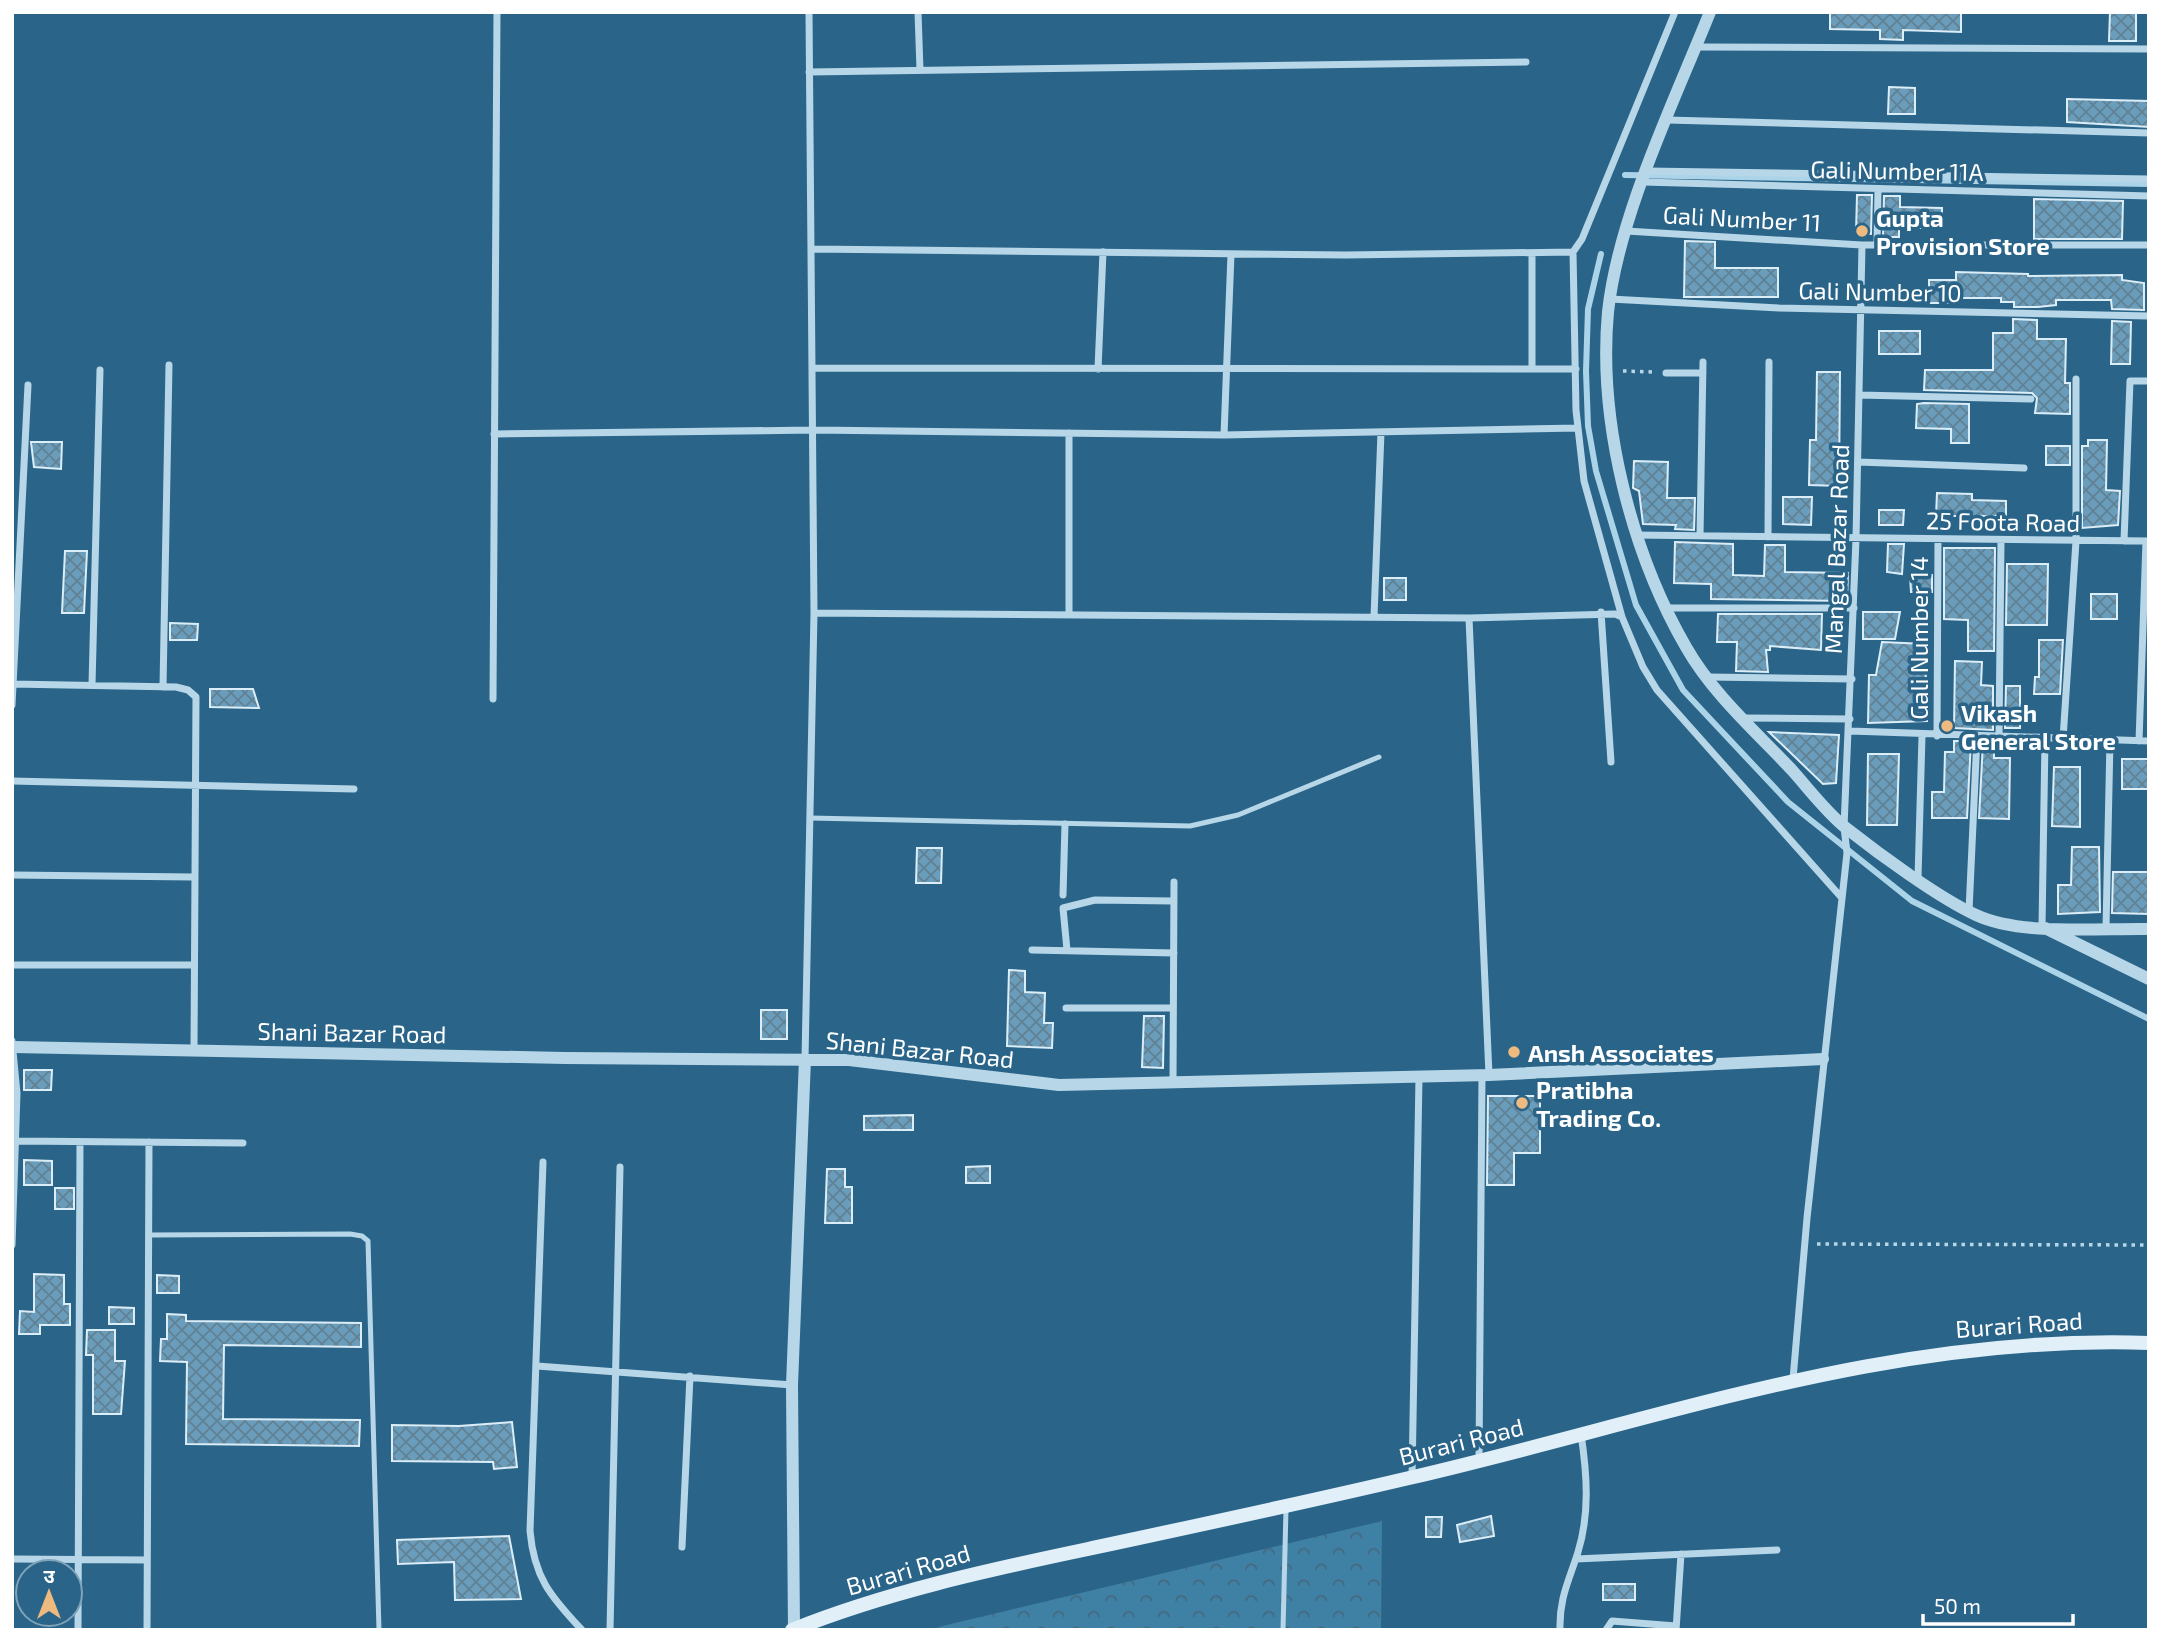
<svg xmlns="http://www.w3.org/2000/svg" width="2161" height="1642" viewBox="0 0 2161 1642" font-family="'Exo 2','Noto Sans Devanagari',sans-serif">
	<style>
		.forest { fill: url(#forest-crowns) }
		.lines { fill: none; stroke-linecap: round; stroke-linejoin: round }
		.stream { stroke: #acd4e9; stroke-width: 6 }
		.building { fill: url(#building-cross-hatch); stroke: #dbedf7; stroke-width: 2 }
		.path { stroke: #b7d7e8; stroke-width: 3.5; stroke-dasharray: 3.5 5; stroke-linecap: butt }
		.service { stroke: #b7d7e8; stroke-width: 5 }
		.minor { stroke: #b7d7e8; stroke-width: 7 }
		.tertiary { stroke: #b7d7e8; stroke-width: 12 }
		.secondary { stroke: #e1eff8; stroke-width: 14 }
		.poi-dot { fill: #efba7f; stroke: #2a6589; stroke-width: 2.5 }
		.labels { text-anchor: middle; dominant-baseline: central; stroke-width: 7; stroke-linejoin: round; paint-order: stroke }
		.street-label { font-size: 24px; fill: #fff; stroke: #2a6589 }
		.poi-label { font-size: 24px; font-weight: bold; fill: #fff; stroke: #2a6589; text-anchor: start }
	</style>
	<defs>
		<pattern id="forest-crowns" width="20" height="18" patternUnits="userSpaceOnUse" patternTransform="scale(1.75)"><rect width="20" height="18" fill="#3f80a5"/><path d="M2 6a3 3 0 1 1 6 0M12 15a3 3 0 1 1 6 0" fill="none" stroke="#45697d"/></pattern>
		<pattern id="building-cross-hatch" width="8" height="8" patternUnits="userSpaceOnUse" patternTransform="scale(1.75)"><rect width="8" height="8" fill="#6a9dbb"/><path d="M0 0l8 8M0 8l8-8" fill="none" stroke="#608194"/></pattern>
	</defs>
	<rect width="100%" height="100%" fill="#2a6589"/>
	<path class="forest" d="M1382 1521 1381 1630H926Z"/>
	<g class="lines">
		<path class="stream" d="M1625 175 2149 184
			M1601 254 1588 309 1586 371 1588 426 1596 471 1636 605 1683 690 1788 802 1912 901 2149 1019"/>
	</g>
	<path class="building" d="M1830 12H1961V32L1903 30V40L1880 39V30L1830 29Z
		M2110 12H2136V41H2109Z
		M1889 87 1915 88V114H1888Z
		M2067 99 2149 101V127L2067 122Z
		M1857 195H1872L1871 234 1856 233Z
		M1884 196H1900V207L1942 208V228H1899V237H1883Z
		M2034 199 2123 201 2122 239H2034Z
		M1685 241 1715 242V268H1778V297H1684Z
		M1956 272 2028 274V276L2122 275V280L2144 283V310L2112 309 2111 300H2056V305L2038 307H2014V302H2001V298H1953V303H1929V280H1956Z
		M2013 319 2037 320V339H2066L2065 383H2070V414L2035 413 2037 398 2032 393 1924 390 1925 370H1993V333H2013Z
		M2112 321 2131 322 2130 364H2111Z
		M1879 331H1920V354H1879Z
		M1817 372H1840L1839 486 1809 485 1810 440H1816Z
		M1924 403 1969 404V443H1951V429L1916 428 1917 404Z
		M2088 440H2107L2106 490 2120 491 2118 525 2082 528V446H2088Z
		M31 442H62L61 469 34 467Z
		M2046 446H2070V465H2046Z
		M1634 461 1668 462 1667 498H1695L1694 530 1675 529 1676 525 1643 524 1639 491 1633 488Z
		M1937 493 1972 494V500L2006 501V516H1936Z
		M1783 497H1812L1811 525 1783 524Z
		M1879 510H1904L1903 525H1879Z
		M1675 542 1733 544V575L1764 576 1765 545H1785V572L1848 573 1847 601 1711 599V584L1674 583Z
		M1888 544H1904L1902 574 1887 572Z
		M1944 548H1995L1994 651H1968V620L1944 619Z
		M65 551H87L84 613H62Z
		M2007 564H2048L2047 625H2006Z
		M1910 575H1932V592H1911Z
		M1384 578H1406V600H1384Z
		M2091 594H2117V619H2091Z
		M1863 612H1900L1895 639H1863Z
		M1718 614H1822L1821 650 1770 646V650H1766L1768 672 1736 671 1737 642H1717Z
		M170 623 198 624 197 640H170Z
		M2039 640H2063L2060 694H2034L2035 677H2039Z
		M1882 642 1925 644 1927 721 1868 723 1869 675H1876Z
		M1955 661 1982 662 1981 685 1993 686V730L1954 728Z
		M2006 686H2020V728H2005Z
		M210 689H253L259 708 210 707Z
		M1769 732 1839 735 1836 783 1823 784Z
		M1954 741H1971L1967 818H1932V792H1944L1945 752H1954Z
		M1983 742H1994V758H2010L2009 819 1979 818Z
		M1868 754H1899L1897 825H1867Z
		M2122 759H2149V789H2122Z
		M2054 767H2080V827L2052 826Z
		M2072 847H2099L2100 912 2058 914V885H2071Z
		M917 848H942L941 883H916Z
		M2113 872H2149V914L2112 913Z
		M1009 970 1025 971V992L1045 993 1044 1023H1053L1052 1048 1007 1046Z
		M761 1010H787V1039H761Z
		M1144 1016H1164L1163 1068 1142 1067Z
		M24 1070H52L51 1090H24Z
		M1488 1096H1540V1153H1514V1185H1487Z
		M913 1115V1130H864V1116Z
		M24 1160 52 1161V1185H24Z
		M990 1166V1183H966V1167Z
		M827 1169H845V1187H852V1223H825Z
		M55 1188H74V1209H55Z
		M34 1274 64 1275V1304H70V1325H40V1334H19L20 1311 34 1312Z
		M157 1275 179 1276V1293H157Z
		M109 1307 134 1308V1324H109Z
		M167 1314 186 1315V1321L361 1323V1347L224 1345 223 1419 360 1420 359 1446 186 1444 187 1362 160 1361 161 1339H167Z
		M87 1330H115V1361H125L121 1414H93V1355H86Z
		M512 1422 517 1467 494 1469 493 1462 392 1461V1425L459 1426Z
		M1491 1516 1494 1536 1460 1542 1457 1525Z
		M1426 1517H1442L1441 1537H1426Z
		M509 1536 521 1599 455 1600 454 1562 398 1564 397 1540Z
		M1603 1584H1635V1600H1603Z"/>
	<g class="lines">
		<path class="path" d="M1623 371 1654 372
			M1817 1244 2149 1245"/>
		<path class="service" d="M810 818 1190 826 1238 815 1379 757
			M148 1235 350 1234 362 1236 368 1241 379 1630
			M1283 1630 1286 1509"/>
		<path class="minor" d="M918 12 920 70
			M1696 47 2149 49
			M809 72 1526 62
			M1667 120 2149 133
			M1647 171 2149 179
			M1643 182 2149 196
			M1626 231 1862 245H2149
			M1877 245 1878 190
			M812 249 1346 255 1573 252 1582 239 1675 12
			M1573 252 1576 410 1584 481 1622 617
			M1610 299 1779 308 2149 316
			M814 368 1576 369
			M1098 369 1103 252
			M1532 369V253
			M1666 373H1703
			M1859 395 2031 399
			M494 434 814 430 1224 435 1578 428
			M1224 435 1231 254
			M1858 462 2024 468
			M1635 535 2149 541
			M1700 536 1703 362
			M1768 537 1769 362
			M2124 541 2130 381H2149
			M1668 608H1854
			M1601 612 1611 762
			M814 613 1469 618 1615 614 1622 617 1643 667 1657 690 1841 897
			M1069 615V433
			M1374 617 1381 432
			M1469 618 1489 1075
			M1708 677 1852 679
			M12 684 176 687 188 690 196 697 194 1049
			M92 685 100 370
			M163 687 169 365
			M493 699 497 12
			M12 705 28 385
			M1743 718 1850 719
			M1850 731 2149 741
			M1937 736 1938 540
			M1999 738 2001 540
			M2063 739 2076 541V379
			M2139 741 2146 541
			M12 781 354 789
			M12 875 193 877
			M1918 878 1922 736
			M1063 895 1065 824
			M1969 911 1977 737
			M2042 927 2045 739
			M2106 928 2110 740
			M1032 950 1174 953
			M1067 950 1063 908 1095 900 1173 901
			M12 965H193
			M1066 1008H1173
			M12 1041 17 1093 12 1245
			M805 1059 814 613 809 12
			M1173 1083 1174 882
			M17 1141 243 1143
			M543 1162 530 1531C534 1577 550 1596 582 1630
			M537 1366 792 1385
			M1793 1379 1807 1218 1847 853 1844 827 1856 539 1862 245
			M1479 1461 1482 1075
			M1412 1477 1419 1077
			M682 1547 690 1376
			M12 1559 147 1560
			M1576 1559 1777 1550
			M78 1630 80 1142
			M147 1630 149 1142
			M610 1630 620 1167
			M1560 1630C1559 1598 1569 1581 1578 1552 1590 1513 1587 1474 1581 1434
			M1606 1630 1612 1621 1676 1626
			M1676 1630 1681 1554"/>
		<path class="tertiary" d="M1710 12C1674 102 1618 217 1608 312 1598 421 1631 552 1686 647 1712 693 1755 731 1791 769 1809 789 1826 812 1846 828 1879 854 1939 898 1976 915 2021 936 2099 928 2149 929
			M2045 928 2149 979
			M13 1047 565 1058 849 1060 1059 1085 1489 1075 1823 1059
			M794 1630 792 1385 805 1059"/>
		<path class="secondary" d="M792 1630C887 1592 988 1570 1088 1549 1195 1526 1303 1503 1409 1478 1660 1420 1886 1334 2149 1343"/>
	</g>
	<g class="poi-dot">
		<circle cx="1862" cy="231" r="7"/>
		<circle cx="1947" cy="726" r="7"/>
		<circle cx="1514" cy="1052" r="7"/>
		<circle cx="1522" cy="1103" r="7"/>
	</g>
	<g class="labels">
		<g class="street-label">
			<text transform="translate(1897 170) rotate(1)">Gali Number 11A</text>
			<text transform="translate(1742 218) rotate(3)">Gali Number 11</text>
			<text transform="translate(1880 291) rotate(1)">Gali Number 10</text>
			<text transform="translate(2003 521) rotate(1)">25 Foota Road</text>
			<text transform="translate(1836 549) rotate(-88)">Mangal Bazar Road</text>
			<text transform="translate(1918 638) rotate(-90)">Gali Number 14</text>
			<text transform="translate(352 1032) rotate(1)">Shani Bazar Road</text>
			<text transform="translate(920 1049) rotate(6)">Shani Bazar Road</text>
			<text transform="translate(2019 1324) rotate(-4)">Burari Road</text>
			<text transform="translate(1461 1441) rotate(-14)">Burari Road</text>
			<text transform="translate(908 1569) rotate(-16)">Burari Road</text>
		</g>
		<g class="poi-label">
			<text x="1876" y="217">Gupta<tspan x="1876" dy="28">Provision Store</tspan></text>
			<text x="1961" y="712">Vikash<tspan x="1961" dy="28">General Store</tspan></text>
			<text x="1528" y="1052">Ansh Associates</text>
			<text x="1536" y="1089">Pratibha<tspan x="1536" dy="28">Trading Co.</tspan></text>
		</g>
	</g>
	<rect width="2161" height="1642" fill="none" stroke="#ffffff" stroke-width="28"/>
	<g transform="translate(49 1593)"><circle r="33" fill="#2a6589" stroke="#7fa3b8" stroke-width="2"/>
	<path d="M0-5L12 26L0 18L-12 26Z" fill="#efba7f"/>
	<text y="-10" font-size="19" font-weight="bold" text-anchor="middle" fill="#ffffff">उ</text>
	</g>
	<path d="M1923 1614v10h150v-10" fill="none" stroke="#ffffff" stroke-width="3.5"/>
	<text x="1934" y="1614" font-size="21" fill="#ffffff" stroke="#2a6589" stroke-width="5" paint-order="stroke">50 m</text>
</svg>
